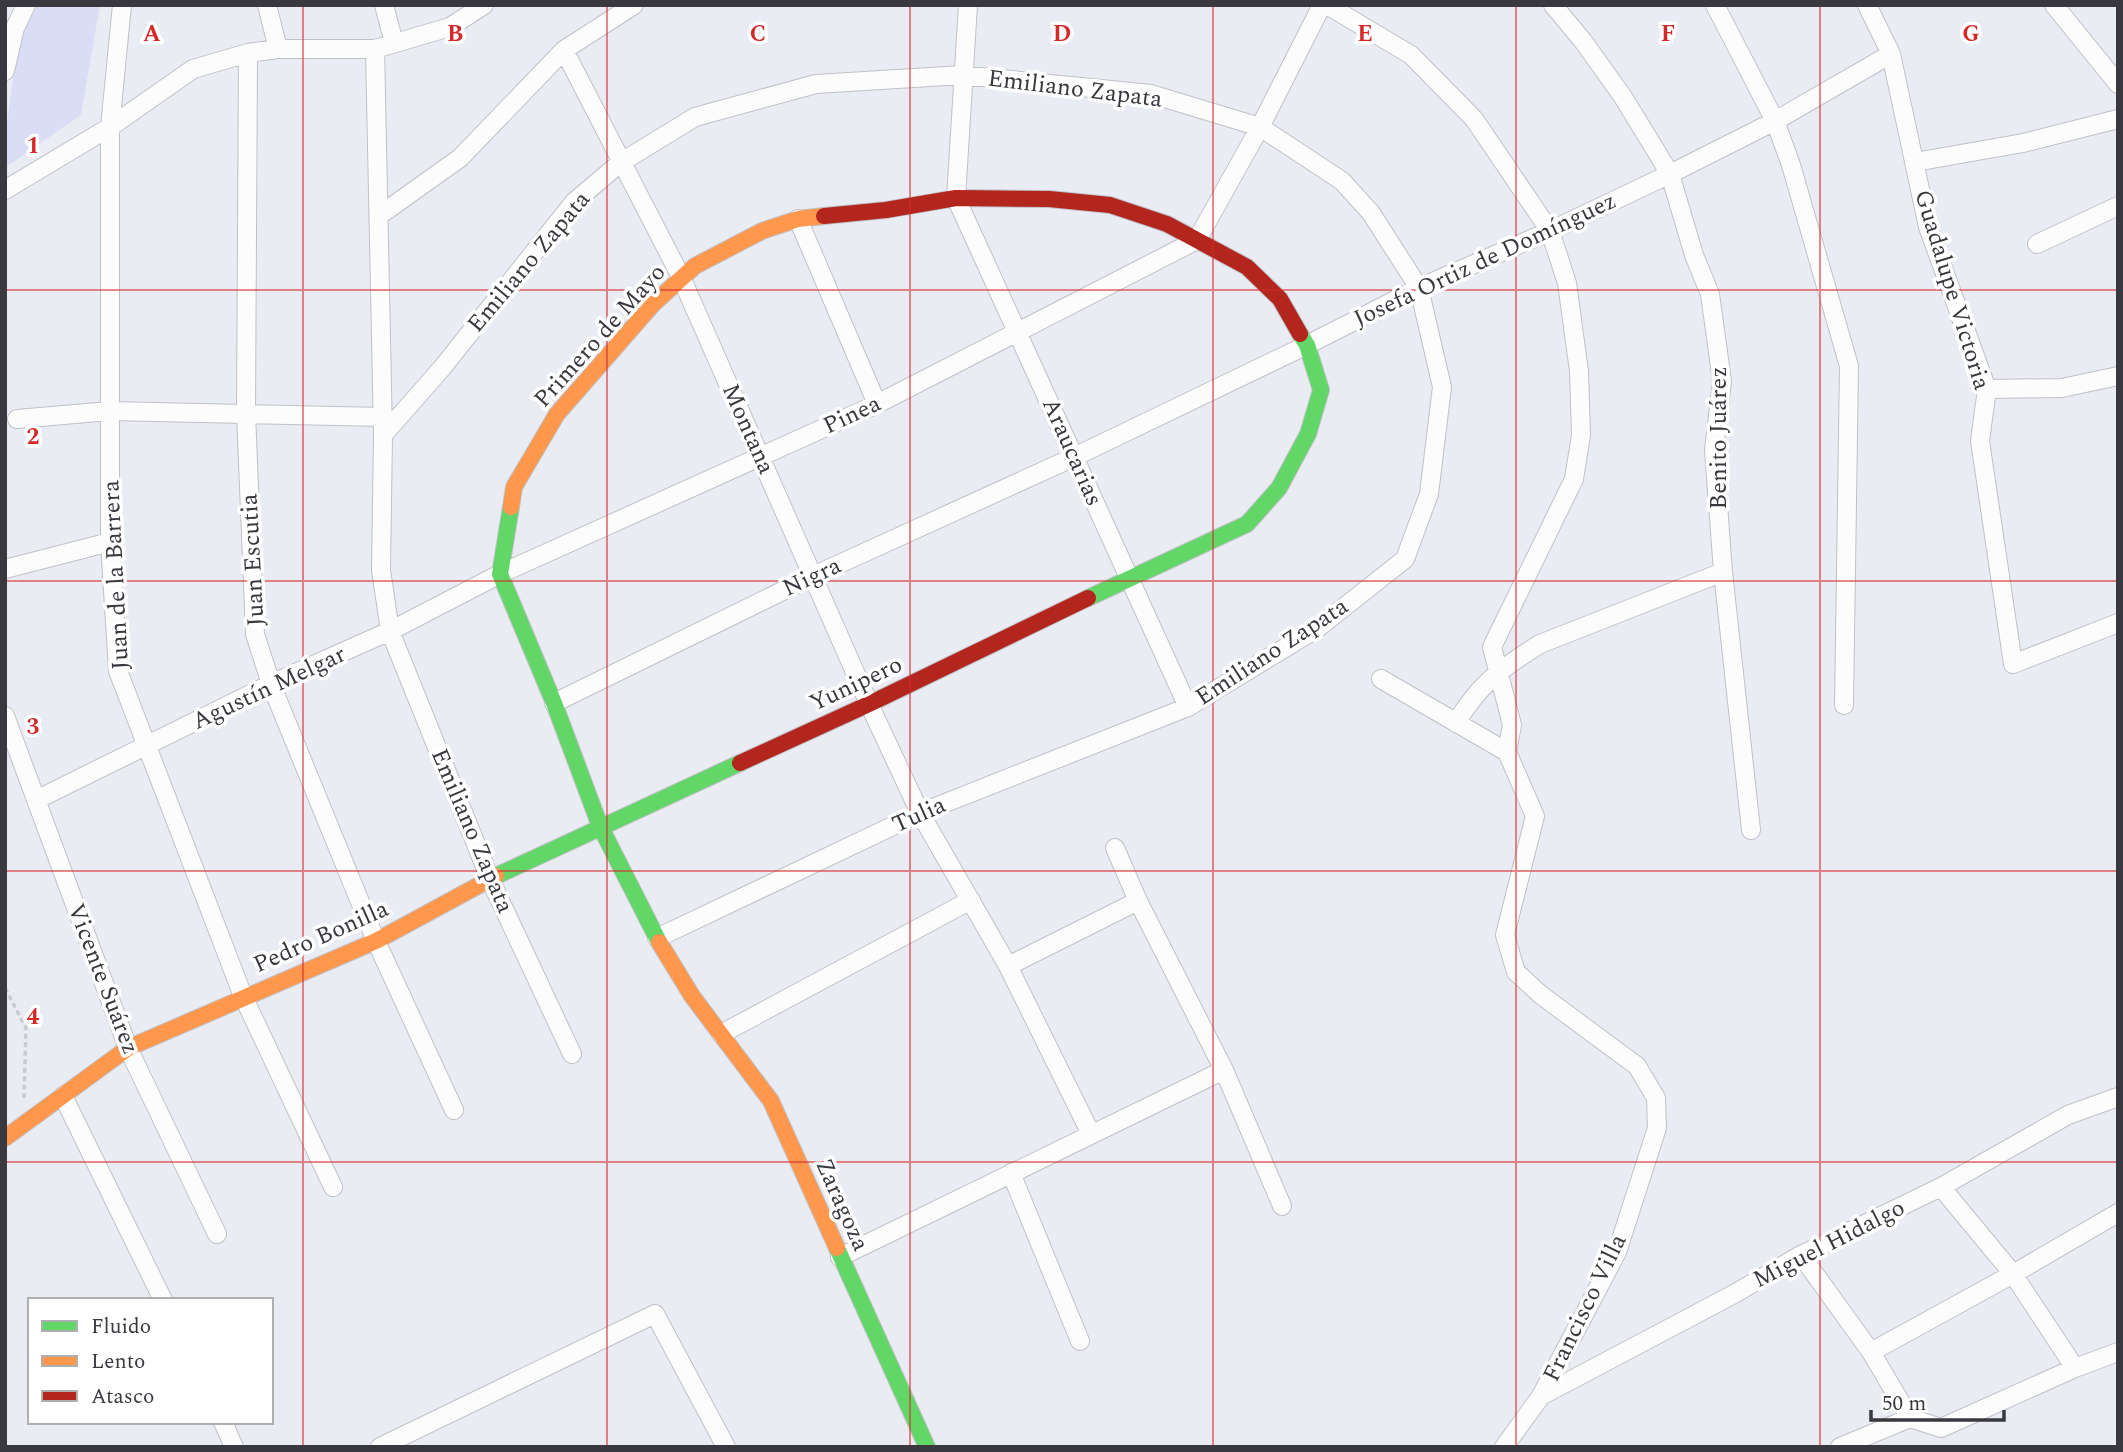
<svg xmlns="http://www.w3.org/2000/svg" width="2123" height="1452" viewBox="0 0 2123 1452" font-family="Spectral,serif">
	<style>
		.green { fill: #dbddf6 }
		.lines { fill: none; stroke-linecap: round; stroke-linejoin: round }
		.street-casing { stroke: #c0c1c7; stroke-width: 20 }
		.fast-casing { stroke: #c0c1c7; stroke-width: 18 }
		.slow-casing { stroke: #c0c1c7; stroke-width: 18 }
		.jam-casing { stroke: #c0c1c7; stroke-width: 18 }
		.path { stroke: #cbcbce; stroke-width: 3.5; stroke-dasharray: 5 3.5; stroke-linecap: butt }
		.street { stroke: #fcfcfd; stroke-width: 18 }
		.fast { stroke: #63d668; stroke-width: 16 }
		.slow { stroke: #ff974d; stroke-width: 16 }
		.jam { stroke: #b3261e; stroke-width: 16 }
		.grid { fill: none; stroke: #d62828; stroke-width: 2; stroke-opacity: 0.55 }
		.labels { text-anchor: middle; dominant-baseline: central; stroke-width: 7; stroke-linejoin: round; paint-order: stroke }
		.street-label { font-size: 24px; fill: #38383e; stroke: #fff }
		.grid-label { font-size: 23px; text-anchor: middle; font-weight: bold; fill: #d62828; stroke: #fff; stroke-width: 7; stroke-linejoin: round; paint-order: stroke }
	</style>
	<rect width="100%" height="100%" fill="#eaecf4"/>
	<path class="green" d="M23 5H100L81 115 5 168V137Z"/>
	<g class="lines">
		<defs>
			<path id="street" d="M122 5 110 127V542L118 671 243 996 333 1187
				M267 5 278 49
				M384 5 394 43
				M968 5 956 198 1188 707
				M1327 5 1411 55 1474 119 1550 231 1567 283 1579 371 1581 435 1574 479 1492 647 1512 725 1507 752
				M1553 5 1583 41 1623 97 1670 174 1694 255 1710 294 1722 381 1714 450 1723 572 1751 830
				M1715 5 1775 121 1791 165 1849 366 1844 705
				M1867 5 1891 54 1928 227 1987 389 1980 441 2013 664 2118 623
				M2054 5 2118 84
				M375 49 383 435 381 570 390 631 490 879 572 1054
				M564 50 681 277 869 704 920 813 1008 966 1091 1134
				M248 53 246 413 255 634 271 684 376 941 454 1110
				M5 71 15 28 26 5
				M1915 162 2023 143 2118 119
				M5 190 110 127 193 69 248 53 278 49H375L450 27 484 5
				M380 215 460 158 564 50 634 5
				M798 219 877 404
				M2037 244 2118 206
				M1987 389 2062 388 2118 376
				M17 419 110 411 383 417
				M383 435 442 368 574 202 620 163 695 117 816 84 962 75 1151 94 1260 127 1342 181 1371 213 1419 288 1442 387 1429 494 1405 559 1319 627 1188 707 920 813 657 938
				M5 569 110 542
				M1381 679 1507 752 1535 816 1505 935 1516 972 1541 995 1637 1066 1656 1098 1657 1128 1617 1252 1541 1396 1504 1447
				M554 703 813 576 1074 457 1307 345 1419 288 1550 231 1670 174 1775 121 1891 54
				M5 716 128 1048 217 1234
				M1456 723C1479 684 1503 667 1540 644L1723 572
				M36 800 271 684 390 631 500 574 877 404 1197 240 1260 127 1322 5
				M1115 848 1138 901 1224 1070 1282 1206
				M1008 966 1138 901
				M721 1034 971 900
				M63 1096 163 1300
				M1011 1173 1080 1341
				M1941 1187 2013 1274 2075 1368
				M1801 1255 1871 1352 1910 1418
				M840 1257 1224 1070
				M1871 1352 2013 1274 2118 1213
				M1541 1396 1734 1294 1801 1255 1941 1187 2068 1115 2118 1097
				M223 1422 234 1447
				M380 1447 655 1314 726 1447
				M1840 1447 1910 1418 1941 1428 2075 1368 2118 1352"/>
			<path id="fast" d="M511 507 500 574 554 703 600 826 659 942
				M1088 598 1247 524 1279 488 1308 434 1321 390 1307 345 1300 334
				M496 876 740 763
				M837 1248 927 1447"/>
			<path id="slow" d="M511 507 514 487 557 414 653 304 695 266 762 231 798 219 824 216
				M659 942 692 996 771 1101 837 1248
				M5 1138 128 1048 376 941 496 876"/>
			<path id="jam" d="M824 216 886 210 956 198 1049 199 1110 205 1167 224 1247 267 1280 299 1300 334
				M740 763 869 704 1088 598"/>
		</defs>
		<use href="#street" class="street-casing"/>
		<use href="#fast" class="fast-casing"/>
		<use href="#slow" class="slow-casing"/>
		<use href="#jam" class="jam-casing"/>
		<path class="path" d="M5 988 26 1028 24 1098"/>
		<use href="#street" class="street"/>
		<use href="#fast" class="fast"/>
		<use href="#slow" class="slow"/>
		<use href="#jam" class="jam"/>
	</g>
	<path class="grid" d="M303 5V1447M607 5V1447M910 5V1447M1213 5V1447M1516 5V1447M1820 5V1447M5 290H2118M5 581H2118M5 871H2118M5 1162H2118"/>
	<g class="labels">
		<g class="street-label">
			<text transform="translate(1075 89) rotate(7)">Emiliano Zapata</text>
			<text transform="translate(1485 260) rotate(-25)">Josefa Ortiz de Domínguez</text>
			<text transform="translate(529 262) rotate(-50)">Emiliano Zapata</text>
			<text transform="translate(1952 290) rotate(73)">Guadalupe Victoria</text>
			<text transform="translate(600 336) rotate(-48)">Primero de Mayo</text>
			<text transform="translate(852 415) rotate(-25)">Pinea</text>
			<text transform="translate(748 429) rotate(66)">Montana</text>
			<text transform="translate(1719 438) rotate(-90)">Benito Juárez</text>
			<text transform="translate(1072 452) rotate(66)">Araucarias</text>
			<text transform="translate(253 560) rotate(-93)">Juan Escutia</text>
			<text transform="translate(116 575) rotate(-93)">Juan de la Barrera</text>
			<text transform="translate(812 577) rotate(-25)">Nigra</text>
			<text transform="translate(1272 652) rotate(-33)">Emiliano Zapata</text>
			<text transform="translate(856 684) rotate(-25)">Yunipero</text>
			<text transform="translate(269 688) rotate(-25)">Agustín Melgar</text>
			<text transform="translate(919 815) rotate(-24)">Tulia</text>
			<text transform="translate(472 831) rotate(67)">Emiliano Zapata</text>
			<text transform="translate(321 937) rotate(-24)">Pedro Bonilla</text>
			<text transform="translate(103 979) rotate(69)">Vicente Suárez</text>
			<text transform="translate(842 1205) rotate(66)">Zaragoza</text>
			<text transform="translate(1829 1244) rotate(-27)">Miguel Hidalgo</text>
			<text transform="translate(1585 1308) rotate(-64)">Francisco Villa</text>
		</g>
	</g>
	<g class="grid-label">
		<text x="152" y="41">A</text>
		<text x="455" y="41">B</text>
		<text x="758" y="41">C</text>
		<text x="1062" y="41">D</text>
		<text x="1365" y="41">E</text>
		<text x="1668" y="41">F</text>
		<text x="1971" y="41">G</text>
		<text x="33" y="153">1</text>
		<text x="33" y="444">2</text>
		<text x="33" y="734">3</text>
		<text x="33" y="1024">4</text>
	</g>
	<rect width="2123" height="1452" fill="none" stroke="#38383e" stroke-width="14"/>
	<rect x="28" y="1298" width="245" height="126" fill="#ffffff" stroke="#afafb2" stroke-width="2"/>
	<rect x="42" y="1321" width="35" height="10" fill="#63d668" stroke="#afafb2" stroke-width="2"/>
	<text x="91" y="1333" font-size="21" fill="#38383e">Fluido</text>
	<rect x="42" y="1356" width="35" height="10" fill="#ff974d" stroke="#afafb2" stroke-width="2"/>
	<text x="91" y="1368" font-size="21" fill="#38383e">Lento</text>
	<rect x="42" y="1391" width="35" height="10" fill="#b3261e" stroke="#afafb2" stroke-width="2"/>
	<text x="91" y="1403" font-size="21" fill="#38383e">Atasco</text>
	<path d="M1871 1410v10h133v-10" fill="none" stroke="#38383e" stroke-width="3.5"/>
	<text x="1882" y="1410" font-size="21" fill="#38383e" stroke="#ffffff" stroke-width="5" paint-order="stroke">50 m</text>
</svg>
